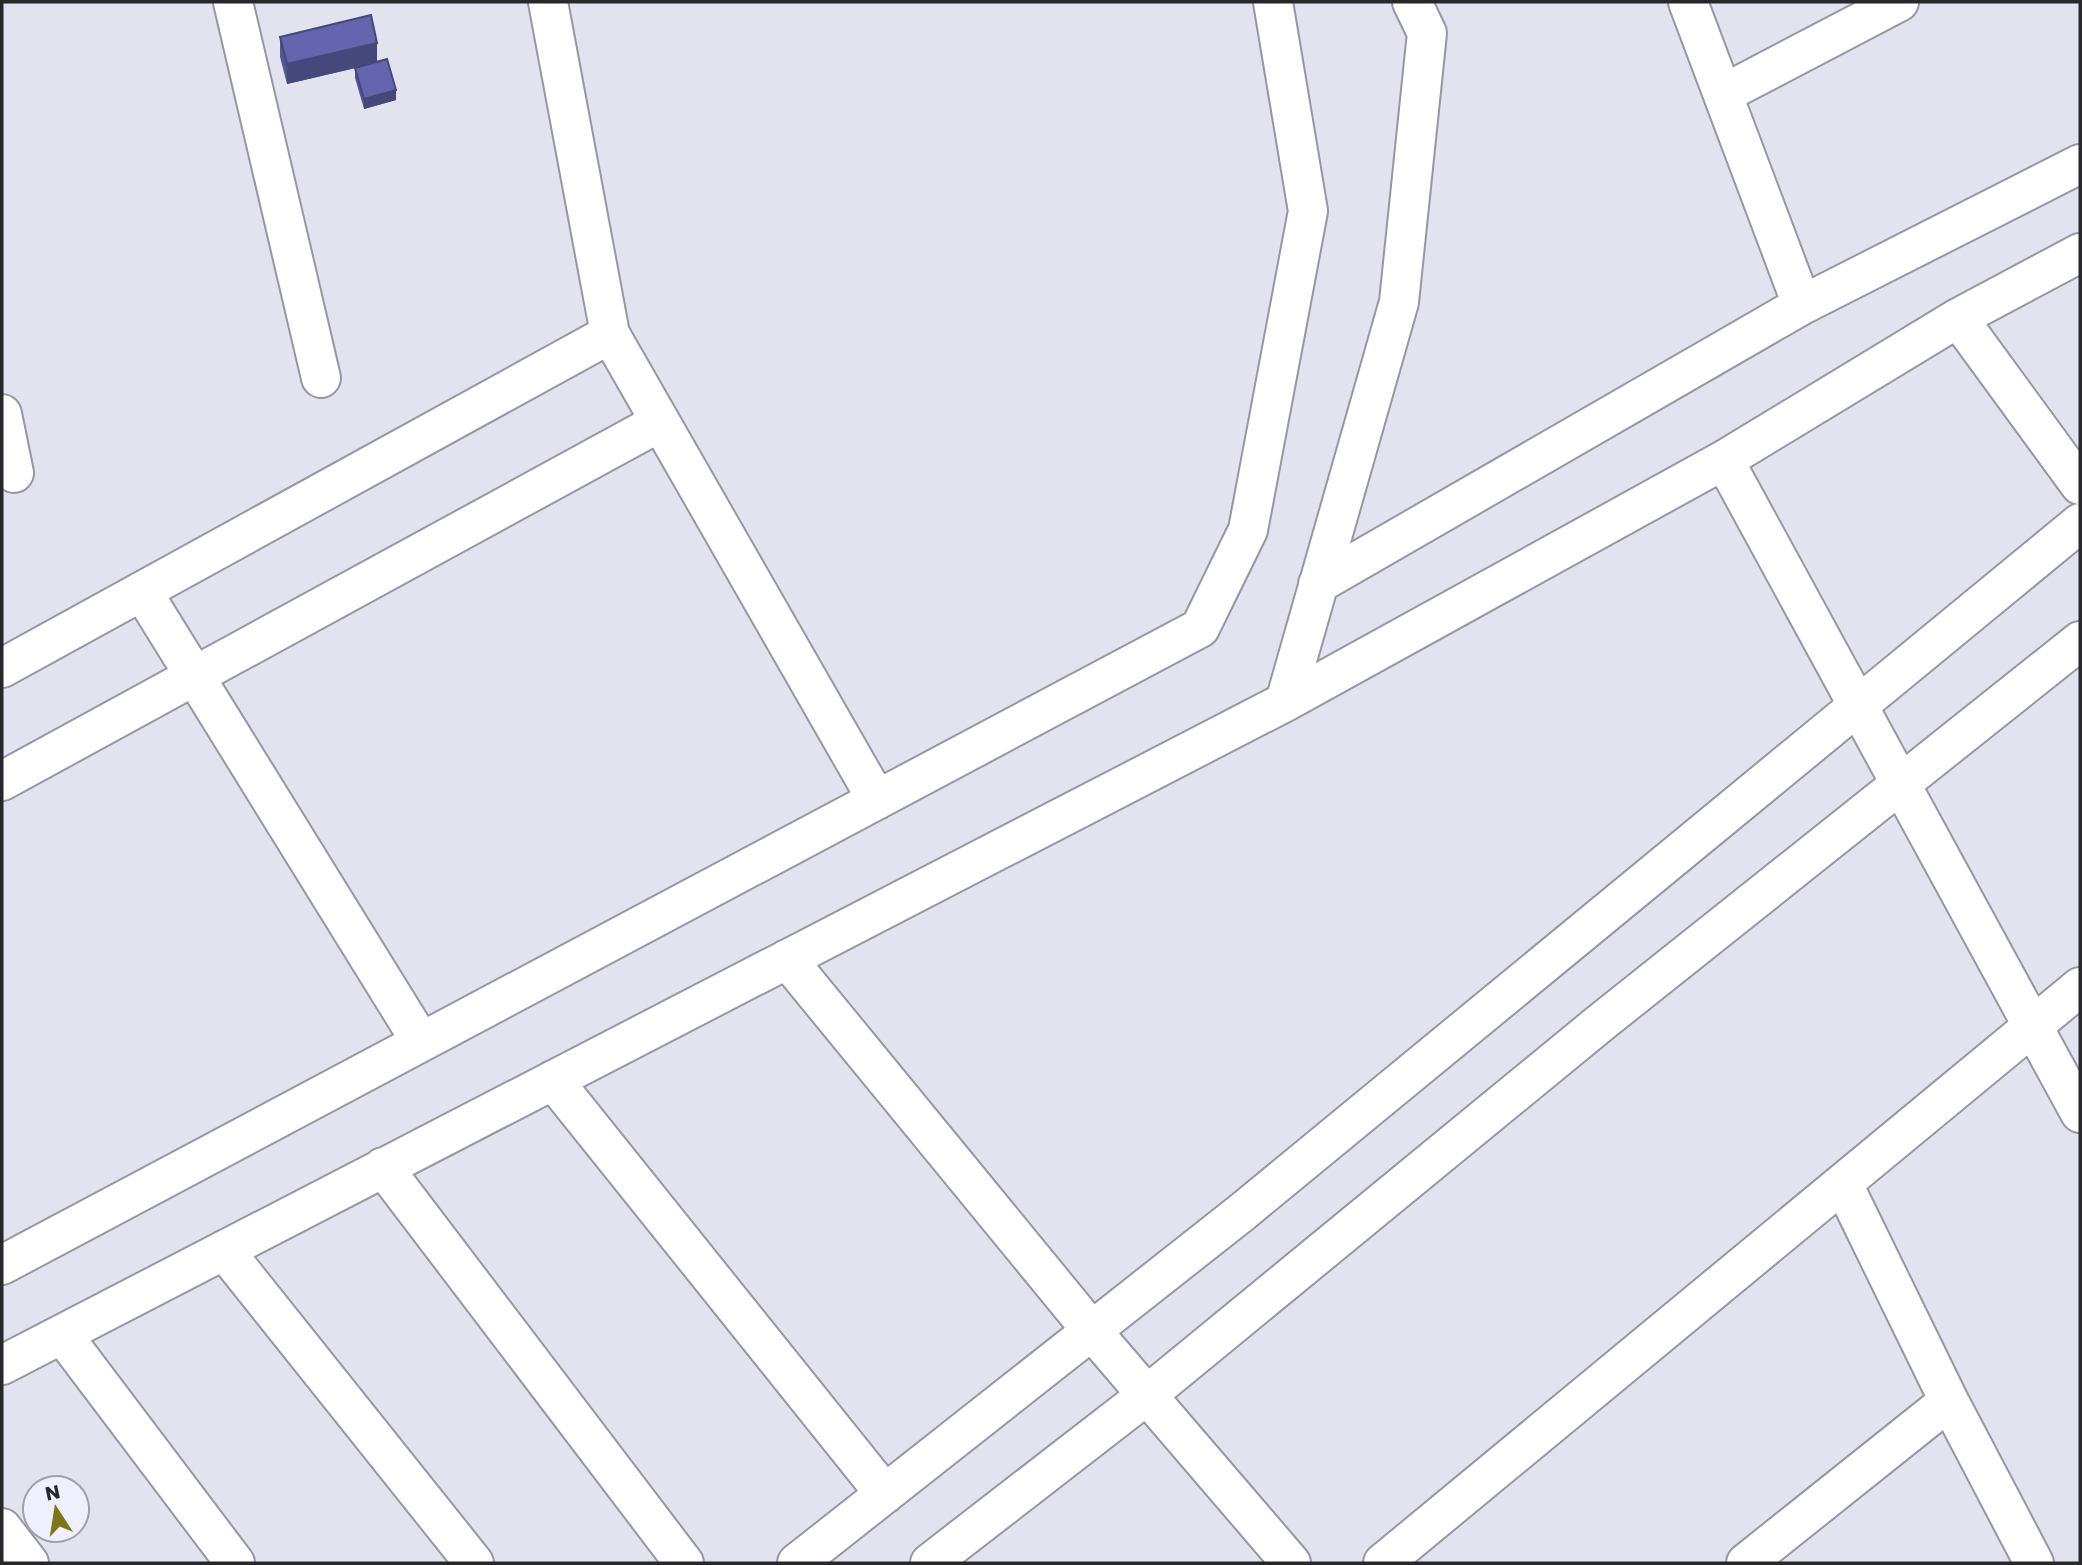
<svg xmlns="http://www.w3.org/2000/svg" width="2082" height="1565" viewBox="0 0 2082 1565" font-family="Poppins,sans-serif">
	<style>
		.lines { fill: none; stroke-linecap: round; stroke-linejoin: round }
		.street-casing { stroke: #9697a2; stroke-width: 42 }
		.street { stroke: #fff; stroke-width: 38 }
		.wall { fill: #565796 }
		.shaded-wall { fill: #46477a }
		.building { fill: #6465ae; stroke: #46477a; stroke-width: 2 }
	</style>
	<rect width="100%" height="100%" fill="#e2e3ef"/>
	<g class="lines">
		<defs>
			<path id="street" d="M233 2 321 378
				M548 2 610 334 877 800
				M1688 2 1802 305
				M1723 94 1899 2
				M1958 318 2080 485
				M2 414 14 473
				M1724 460 2080 1113
				M1318 584 1802 305 2080 164
				M142 591 421 1042
				M2 668 610 334
				M1285 702 1724 460 1958 318 2080 253
				M2 781 660 422
				M787 959 1092 1331 1291 1563
				M553 1080 885 1494
				M383 1167 684 1563
				M1843 1184 1949 1401 2034 1563
				M224 1250 474 1563
				M2 1265 1200 628 1248 530 1308 211 1273 2
				M62 1334 235 1563
				M2 1365 1285 702 1399 302 1427 33 1412 2
				M2 1528 29 1563
				M797 1563 1241 1213 2080 523
				M930 1563 1147 1395 1599 1024 2080 641
				M1383 1563 2080 987
				M1746 1563 1949 1401"/>
		</defs>
		<use href="#street" class="street-casing"/>
		<use href="#street" class="street"/>
	</g>
	<path class="wall" d="M280 37 377 62 396 100 364 109 355 78V68L287 84 280 57Z"/>
	<path class="shaded-wall" d="M377 43V63L287 84V64Z
		M396 90V100L364 109V99Z"/>
	<path class="building" d="M371 15 377 43 287 64 280 37Z
		M387 59 396 90 364 99 355 68Z"/>
	<rect width="2082" height="1565" fill="none" stroke="#27272c" stroke-width="7"/>
	<g transform="translate(56 1509) rotate(348)"><circle r="33" fill="#eff0fd" stroke="#9fa0a9" stroke-width="2"/>
	<path d="M0-5L12 26L0 18L-12 26Z" fill="#807517"/>
	<text y="-10" font-size="19" font-weight="bold" text-anchor="middle" fill="#27272c">N</text>
	</g>
</svg>
